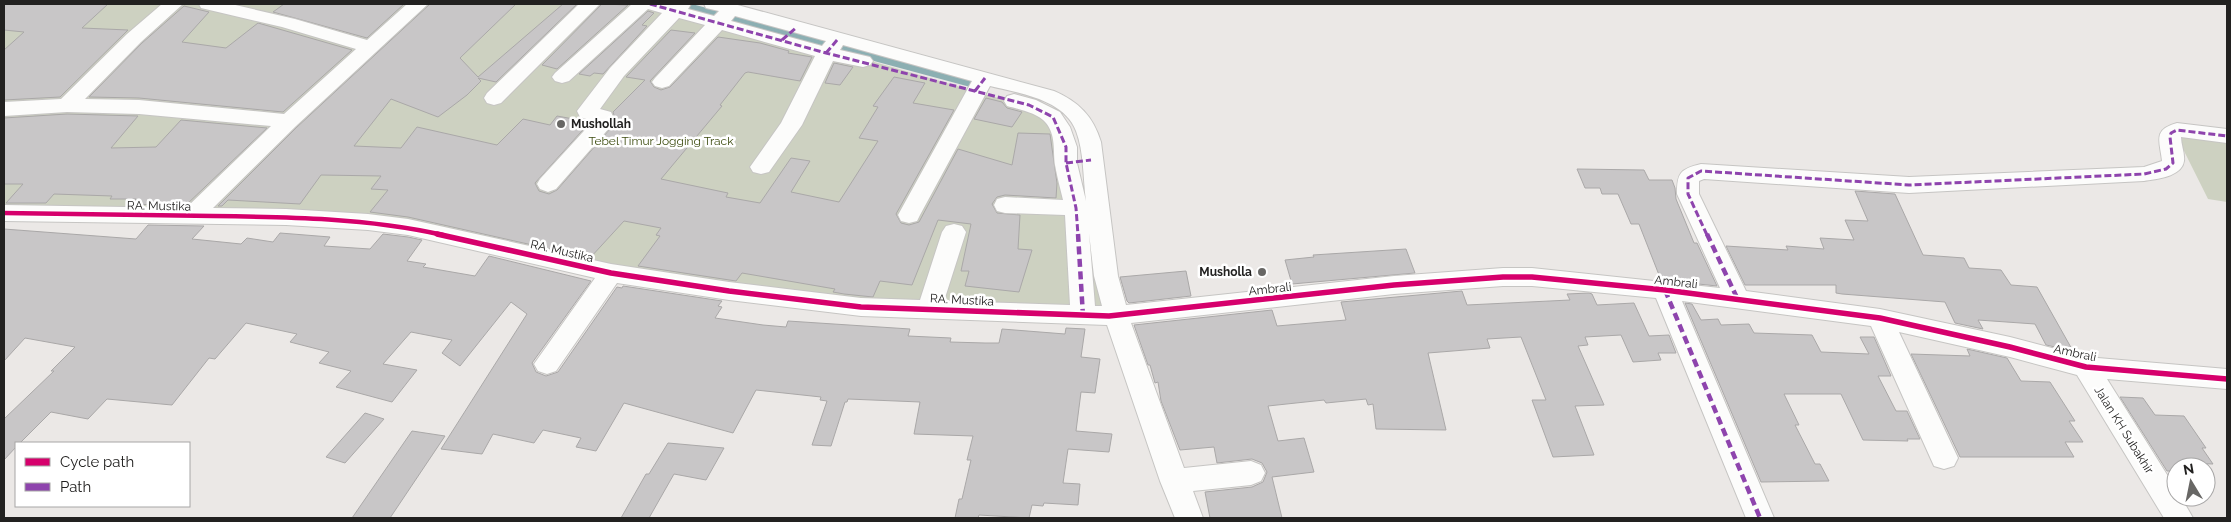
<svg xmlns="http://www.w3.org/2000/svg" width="2231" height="522" viewBox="0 0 2231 522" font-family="Raleway,sans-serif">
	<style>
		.green { fill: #cdd1c1 }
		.water { fill: #8cafb2 }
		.building { fill: #c8c6c7; stroke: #aaa8a8 }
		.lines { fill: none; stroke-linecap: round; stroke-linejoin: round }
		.street-casing { stroke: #c6c5c3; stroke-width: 2 }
		.street { fill: #fcfcfb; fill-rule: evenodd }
		.quiet-far1 { stroke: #8e44ad; stroke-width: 3; stroke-dasharray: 7 3; stroke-linecap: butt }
		.quiet { stroke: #8e44ad; stroke-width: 4.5; stroke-dasharray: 8 4.5; stroke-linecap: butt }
		.cycleway-far1-casing { stroke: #fff; stroke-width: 7 }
		.cycleway-casing { stroke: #fff; stroke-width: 9 }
		.cycleway-far1 { stroke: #d6006c; stroke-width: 4.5 }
		.cycleway { stroke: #d6006c; stroke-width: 5.5 }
		.poi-dot { fill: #686765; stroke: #fff; stroke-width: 2 }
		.labels { text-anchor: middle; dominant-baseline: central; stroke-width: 5; stroke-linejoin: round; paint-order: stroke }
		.poi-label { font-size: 12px; font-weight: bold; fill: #222120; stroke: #fff; text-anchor: start }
		.park-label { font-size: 12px; fill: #3c4b0e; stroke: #fff }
		.street-label { font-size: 12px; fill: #222120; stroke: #fff }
	</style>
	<rect width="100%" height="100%" fill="#ebe8e6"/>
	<path class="green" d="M4 4H675L1043 111 1062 137 1116 315 729 291 368 222 190 217 4 218Z
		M2175 133 2227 140V202L2208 199Z"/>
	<path class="water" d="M663 4H692L980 82 974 88Z"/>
	<path class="building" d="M4 4H108L82 28 128 30 60 97 4 100V50L24 32 4 30Z
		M284 4H404L367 38 273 12Z
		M430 4H516L460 58 478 77 563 4H577L496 82 478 78 481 81 467 95 438 117 391 99 354 146 401 148 417 127 497 145 523 119 550 125 557 116 590 122 535 183 539 191 549 194 557 190 616 122 613 112 645 80 626 77 671 30 695 33 650 81 654 87 661 90 670 87 718 37 760 43 789 51 788 53 812 57 800 81 748 72 745 73 720 105 722 106 661 179 728 193 726 197 760 203 791 158 810 161 791 192 839 202 878 141 859 138 878 107 873 106 894 77 925 83 913 103 954 110 896 214 901 223 909 225 919 222 958 149 1012 165 1018 133 1050 134 1057 183 1056 198 1005 195 997 197 992 204 997 213 1020 215 1018 249 1032 250 1019 292 965 286 969 271H961L971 224 938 220 912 285 880 281 873 297 844 294 833 292 835 289 742 273 736 281 638 266 660 236 656 235 661 228 624 221 590 258 408 217 370 212 388 190 371 189 381 176 321 175 300 204 228 200 222 206H218L297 127Z
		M602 4 628 5 557 69 542 65Z
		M184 6 209 12 182 42 226 48 258 23 352 50 283 112 139 98 89 97 142 43Z
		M648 11 654 13 642 25 647 26 603 74 594 73 590 76 579 74Z
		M834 63 853 67 840 85 825 83Z
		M986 98 1002 102 1007 108 1022 112 1012 127 974 119Z
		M67 114 138 116 111 148 156 147 181 120 267 128 185 206 132 204 136 199H110L112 196 54 194 46 203H6L23 184H4V118Z
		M1577 169 1644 170 1649 180H1672L1675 188 1676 199 1694 243H1697L1717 286 1661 280 1639 224H1631L1618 194H1602L1600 188H1585Z
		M1855 191 1895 194 1923 255 1964 258 1969 268 2001 270 2011 285 2037 287 2073 351 2046 345 2035 324 1978 320 1983 329 1955 323 1945 302 1842 294 1836 293V285H1745L1726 246 1788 250 1786 246 1824 249 1820 238 1854 240 1845 220 1868 221Z
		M148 225 204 226 192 239 241 244 247 238 273 242 280 233 330 237 324 246 370 249 383 234 408 237 422 240 407 261 426 264 423 267 475 276 489 256 591 281 532 363 536 372 546 376 558 372 617 287 622 288 623 286 722 301 718 306 722 307 715 318 763 325 786 327 788 321 910 329 908 336 951 338 950 342 985 343H999L1002 329 1065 334 1066 328 1085 329 1081 357 1100 359 1095 393 1081 392 1076 431 1112 434 1109 452 1068 449 1063 483 1080 484 1078 505 1044 503 1043 506 1032 505 1029 518 979 515 978 518H955L959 499H962L971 460H967L973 436 914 434 920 402 848 399 847 402H845L831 446 812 445 827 401 820 400 821 397 756 390 733 433 624 403 596 451 576 447 581 438 543 430 534 443 493 434 482 454 441 449 527 314 511 302 460 366 442 353 452 340 411 332 383 364 417 370 392 402 336 387 351 371 319 363 329 352 290 342 297 334 246 323 215 359 209 358 172 405 107 399 88 419 51 412 20 443H16V447L4 460V419L54 371H51L75 347 25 338 4 361V229L136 239Z
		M1406 249 1415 273 1292 284 1285 260 1314 257 1313 255Z
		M1186 271 1191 296 1129 303 1127 301 1120 277Z
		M1462 291 1467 305 1570 300 1567 294 1589 293 1592 294 1597 305 1634 303 1649 336 1669 335 1676 353H1658L1661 360 1633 362 1621 335 1585 337 1588 345 1578 346 1604 405 1575 406 1594 455 1553 457 1532 400H1546L1521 337 1487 339 1490 348 1428 353 1446 430 1376 429 1373 404 1368 405 1366 399 1326 403 1324 400 1268 406 1278 441 1304 438 1314 472 1272 477 1282 518H1210L1205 492 1252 487 1263 482 1267 472 1262 463 1252 459 1217 463 1214 447 1180 450 1161 401 1158 382 1155 383 1150 365H1148L1134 325 1272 310 1277 326 1346 320 1341 302Z
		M1685 303 1692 304 1701 320 1718 319 1721 325 1749 324 1754 333 1812 335 1821 352 1869 354 1860 337H1874L1891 376H1878L1896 411H1907L1920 439H1907L1908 441 1863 440 1841 394H1784L1799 425H1795L1815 464H1820L1829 481 1761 482Z
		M1967 349 2007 358 2021 381 2050 382 2075 421H2069L2083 442H2065L2074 457H1960L1911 354 1970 356Z
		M2120 397 2143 398 2155 415 2184 416 2206 448H2202L2213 464 2185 463 2188 467H2176V471H2167Z
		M365 413 384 419 345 463 326 457Z
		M412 431 445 436 390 518H352Z
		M668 443 724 448 706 480 674 474 649 518H621L646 474H649Z"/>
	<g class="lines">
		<defs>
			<path id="street" d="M162 4H183L141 42 85 99 139 100 284 114 356 49 282 27 201 8 199 4H231L295 19 367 40 407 4H428L296 126 213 208 286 209 368 214 408 219 611 264 729 282 861 298 920 300 942 232 946 226 954 224 962 226 966 232 944 301 1070 305 1065 215 1005 213 997 211 994 205 997 199 1005 197 1063 200C1060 188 1057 176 1055 165 1053 151 1056 135 1046 123 1038 113 1018 109 1007 106L1004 101 1007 96 1014 94 1036 100 1060 112 1070 127 1077 147V163L1086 201C1083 178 1084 152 1076 131 1064 99 1018 93 990 86L920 215 917 221 909 223 901 221 898 215 972 81 843 45 840 50 870 57 873 61 870 65 863 67 833 61 802 125 769 172 761 174 753 172 750 167 781 123 815 56 722 30 669 86 662 88 655 86 652 82 655 78 705 25 679 18 624 76 600 109 611 112 615 121 611 126 556 189 548 192 540 189 537 184 540 179 593 121 580 117 577 111 610 68 662 13 648 9 569 81 562 83 555 81 552 77 555 73 632 4H691L688 9 714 16 719 11 706 8 704 4H734L1054 91C1079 102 1093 116 1101 142L1118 276 1126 305 1394 276 1503 268H1532L1720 288 1677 194C1677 173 1680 169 1701 164L1909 177 2144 167 2162 161C2160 141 2152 130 2177 123L2227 129V143L2181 137C2181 145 2185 153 2184 161 2182 177 2156 179 2144 181L1909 193 1704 179 1699 181V194L1746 291 1880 309 2010 337 2086 357 2227 369V389L2107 379 2176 489V497H2181L2193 518H2164L2077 375 2010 357 1899 332 1958 458 1954 466 1944 469 1934 466 1871 326 1682 301 1774 518H1746L1656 298 1532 286H1503L1394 294 1131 323 1184 468 1251 461 1261 465 1265 473 1261 481 1251 485 1193 491 1203 518H1175L1160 481 1107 325 861 316 729 300 617 283 556 371 547 374 538 371 534 364 595 278 408 235 368 230 286 225 4 221V205L186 208 271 126 139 114 67 112 4 116V102L61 99 127 34ZM735 16 826 41 822 46 731 21ZM1089 233 1094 276 1102 306H1095Z
				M579 4H600L501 103 494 105 487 103 484 98 487 93Z"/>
		</defs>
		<use href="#street" class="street-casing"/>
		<use href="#street" class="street"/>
		<path class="quiet-far1" d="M650 4 826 53 1029 105 1053 117 1066 147V163L1076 208 1078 235
			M782 40 797 27
			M826 53 838 39
			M975 91 985 78
			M1066 163 1091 160
			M1707 235 1688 194V178L1701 171 1909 185 2144 174 2166 169 2173 163 2170 137 2171 133 2177 130 2227 136"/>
		<path class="quiet" d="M1078 234 1083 316
			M1707 234 1738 300
			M1665 290 1760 518"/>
		<defs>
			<path id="cycleway-far1" d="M4 213C74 214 143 215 213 216 290 217 367 218 443 235"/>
			<path id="cycleway" d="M437 234 611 273 729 291 861 307 1109 316 1394 285 1503 277H1532L1665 290 1880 318 2010 347 2086 367 2227 379"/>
		</defs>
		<use href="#cycleway-far1" class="cycleway-far1-casing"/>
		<use href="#cycleway" class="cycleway-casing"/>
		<use href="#cycleway-far1" class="cycleway-far1"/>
		<use href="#cycleway" class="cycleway"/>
	</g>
	<g class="poi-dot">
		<circle cx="561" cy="124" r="5"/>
		<circle cx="1262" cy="272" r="5"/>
	</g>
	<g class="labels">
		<g class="poi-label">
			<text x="571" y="124">Mushollah</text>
			<text x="1252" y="272" text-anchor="end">Musholla</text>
		</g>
		<g class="park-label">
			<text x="661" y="141">Tebel Timur Jogging Track</text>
		</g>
		<g class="street-label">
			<text transform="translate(159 206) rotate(1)">RA. Mustika</text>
			<text transform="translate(562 251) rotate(13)">RA. Mustika</text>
			<text transform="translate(1676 282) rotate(6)">Ambrali</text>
			<text transform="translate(1270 289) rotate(-6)">Ambrali</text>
			<text transform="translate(962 300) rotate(3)">RA. Mustika</text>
			<text transform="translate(2075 353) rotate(12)">Ambrali</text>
			<text transform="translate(2124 430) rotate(58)">Jalan KH Subakhir</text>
		</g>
	</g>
	<rect width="2231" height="522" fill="none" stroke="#222120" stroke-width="10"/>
	<rect x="15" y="442" width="175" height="65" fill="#ffffff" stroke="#a7a6a6"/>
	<rect x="25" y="458" width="25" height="8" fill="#d6006c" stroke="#a7a6a6"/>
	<text x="60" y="467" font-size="15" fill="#222120">Cycle path</text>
	<rect x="25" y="483" width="25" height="8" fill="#8e44ad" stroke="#a7a6a6"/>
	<text x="60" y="492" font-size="15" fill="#222120">Path</text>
	<g transform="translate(2191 482) rotate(350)"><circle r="24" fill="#ffffff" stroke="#a7a6a6"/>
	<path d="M0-4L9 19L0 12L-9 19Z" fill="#686765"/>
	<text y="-8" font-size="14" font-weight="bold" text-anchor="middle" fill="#222120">N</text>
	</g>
</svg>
